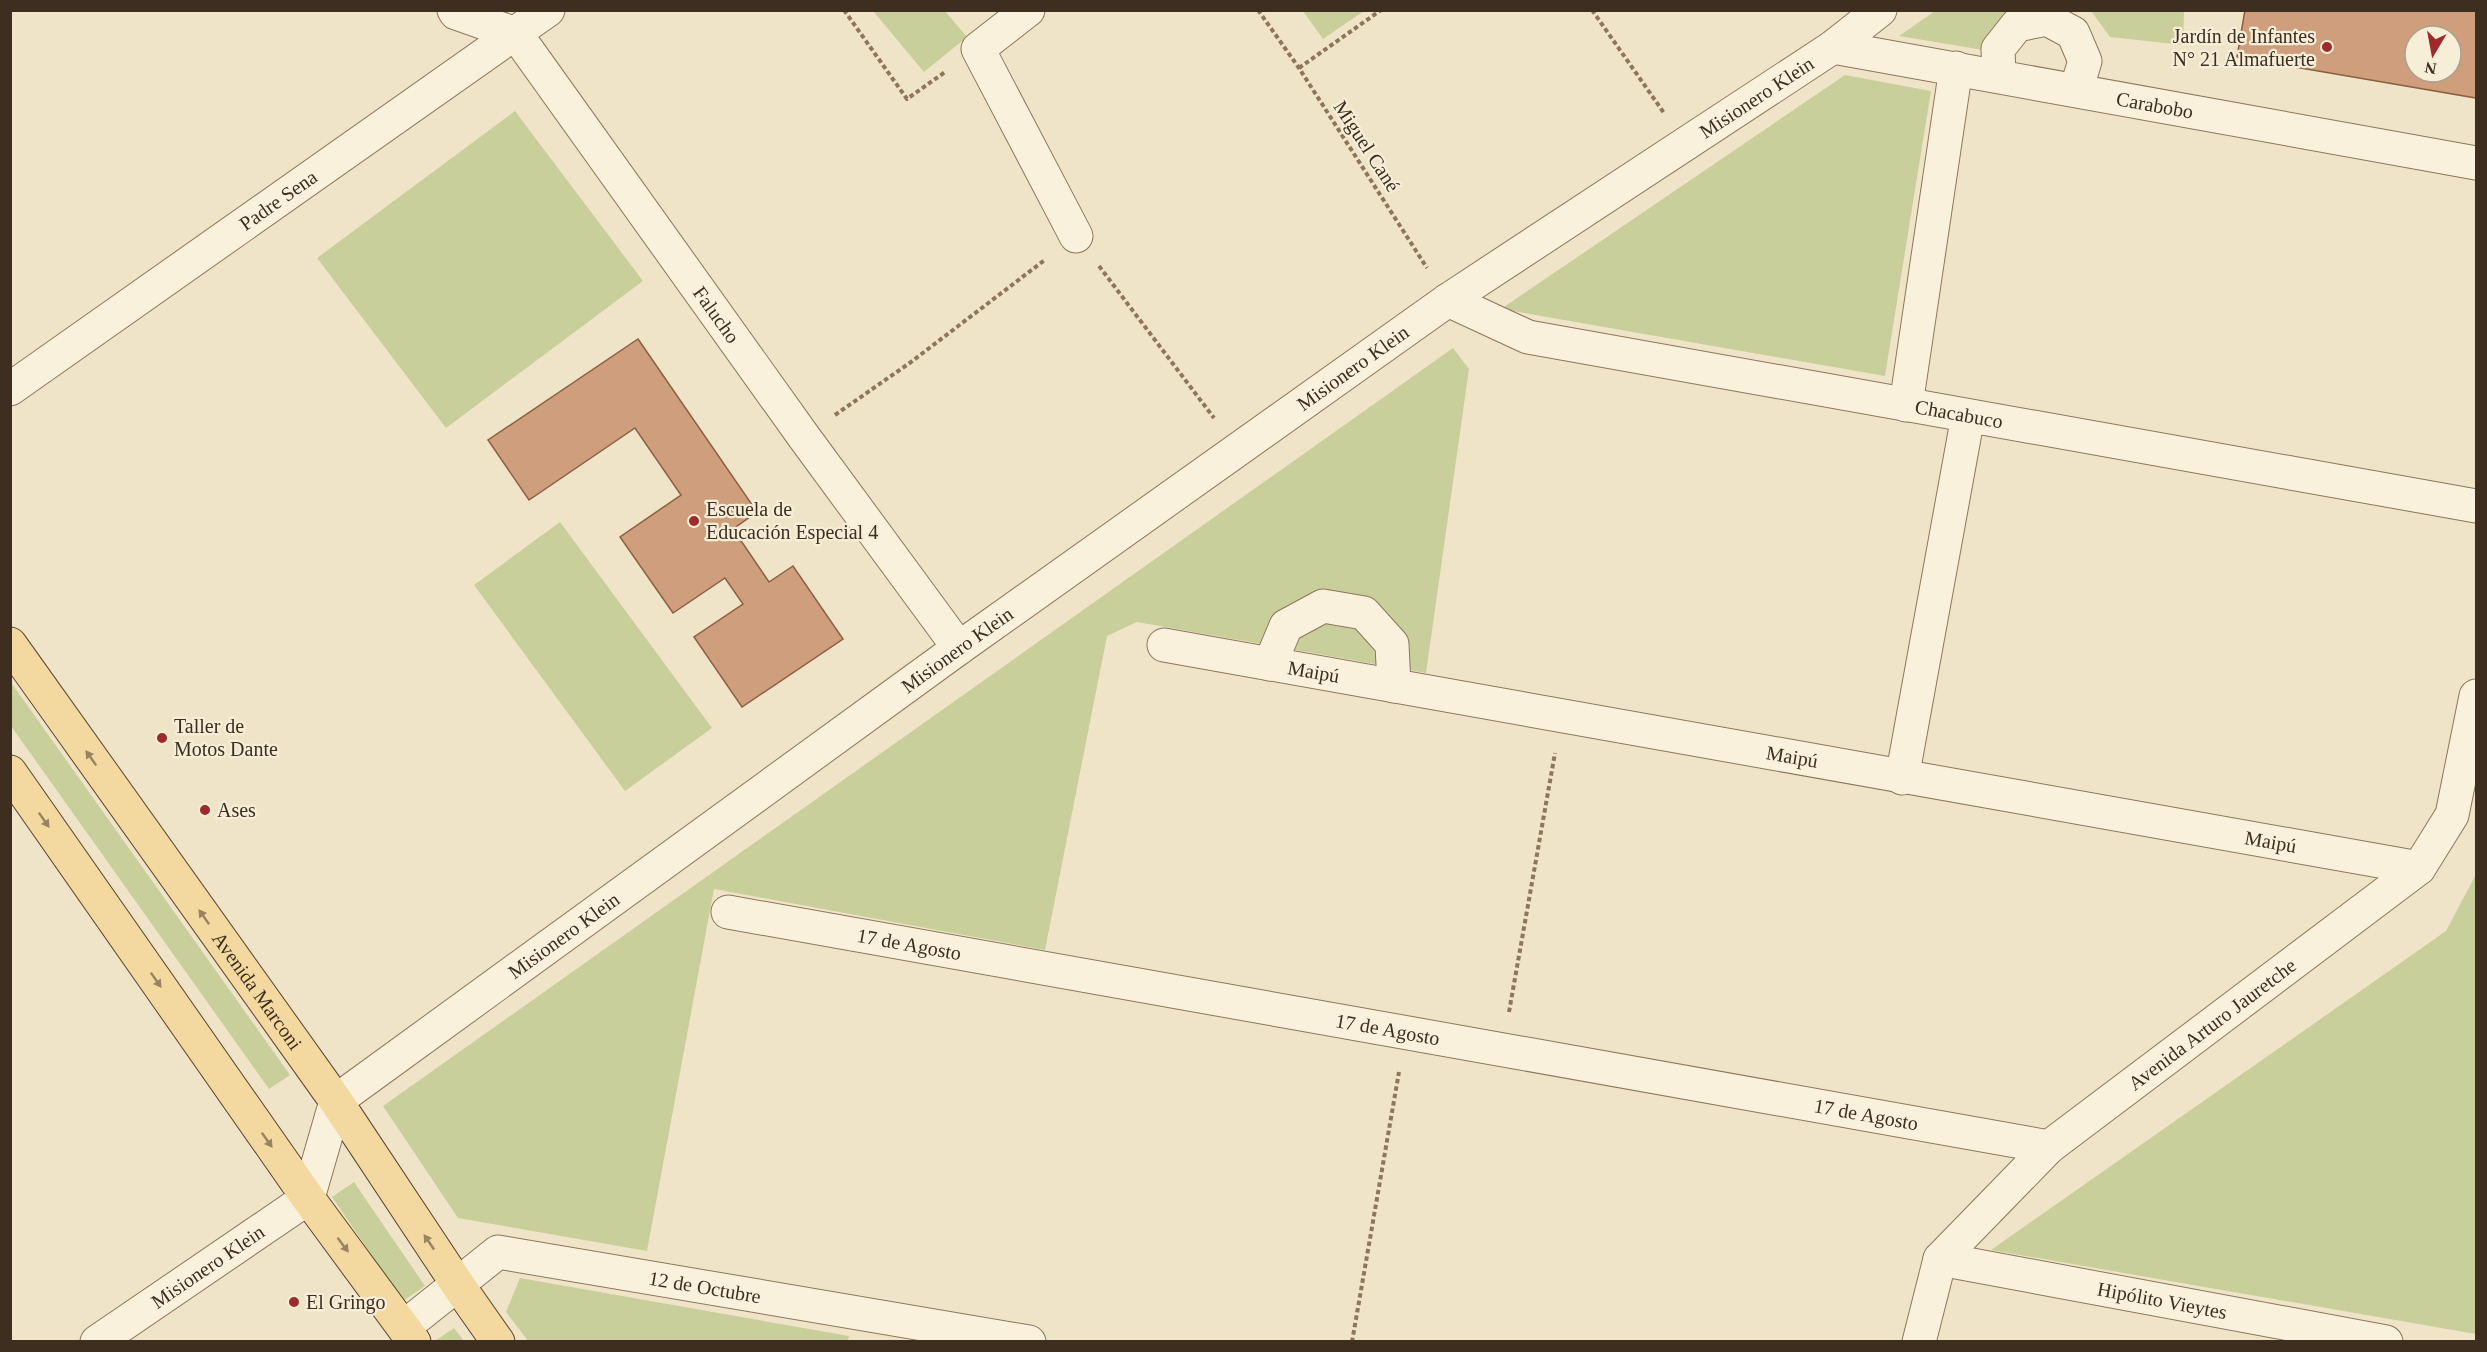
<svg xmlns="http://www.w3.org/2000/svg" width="2487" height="1352" viewBox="0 0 2487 1352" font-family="Georgia,serif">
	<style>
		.green { fill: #c9cf9b }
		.building { fill: #cf9f7d; stroke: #8d5f41; stroke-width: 1.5; fill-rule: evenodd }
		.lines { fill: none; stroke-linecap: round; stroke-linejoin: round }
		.minor-casing { stroke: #8d765c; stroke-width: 35 }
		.major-casing { stroke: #5b4430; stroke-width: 35 }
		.path { stroke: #8d765c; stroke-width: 4; stroke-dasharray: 4.5 3; stroke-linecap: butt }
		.minor { stroke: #faf1dc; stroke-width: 33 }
		.major { stroke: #f3d9a0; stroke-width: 33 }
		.oneway { fill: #988460 }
		.poi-dot { fill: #9e2a2b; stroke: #f7eed8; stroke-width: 2 }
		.labels { text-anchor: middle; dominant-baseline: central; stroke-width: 4.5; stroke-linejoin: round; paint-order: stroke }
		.poi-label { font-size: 20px; fill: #3d2e20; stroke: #f7eed8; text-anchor: start }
		.street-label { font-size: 20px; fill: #3d2e20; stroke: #f7eed8 }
	</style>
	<rect width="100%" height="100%" fill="#f0e4c8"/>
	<path class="green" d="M873 11H945L967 37 924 72Z
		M1303 11H1364L1323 39Z
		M1935 11H2007L1989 51 1899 36Z
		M2091 11H2184L2183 45 2110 37Z
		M1845 75 1931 91 1885 376 1501 309Z
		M515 111 643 281 446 428 317 258Z
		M1453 348 1469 369 1426 673 1137 622 1107 636 1045 950 714 889 647 1251 458 1218 383 1106Z
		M560 522 712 728 625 791 474 585Z
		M10 681 290 1075 269 1089 11 726Z
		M2476 874V1334L1991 1250 2446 931Z
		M354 1182 425 1286 403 1301 332 1197Z
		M520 1278 849 1336 848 1341H528L506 1312Z
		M454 1328 464 1341H435Z"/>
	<path class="building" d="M2245 10H2476V98L2237 57ZM2415 36H2451V72H2415Z
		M638 339 757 512 733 529 769 582 793 566 843 639 742 707 694 637 743 604 725 578 673 613 620 537 681 495 635 428 529 500 488 440Z"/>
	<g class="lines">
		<defs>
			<g id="minor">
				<path id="s1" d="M454 10 456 13 516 34 804 437 959 648"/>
				<path d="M1028 10 978 49 1076 236"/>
				<path id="s2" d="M1833 47 2476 163"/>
				<path d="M1999 76 1998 49 2017 25 2047 19 2073 33 2085 61 2076 90"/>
				<path id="s3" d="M1448 300 1528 337 2476 506"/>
				<path id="s4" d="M10 389 548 10"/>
				<path d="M1906 405 1956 68"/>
				<path id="s5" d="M1164 645 2419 868"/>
				<path d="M1270 664 1286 626 1323 606 1364 613 1392 644 1394 686"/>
				<path d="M1902 778 1968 416"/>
				<path id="s6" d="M728 912 2049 1147"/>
				<path id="s7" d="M1940 1259 2386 1342"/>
				<path id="s8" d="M404 1327 498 1252 1029 1342"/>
				<path id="s9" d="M97 1342 308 1198 336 1101 959 648 1448 300 1833 47 1880 10"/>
				<path id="s10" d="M1919 1342 1940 1259 2049 1147 2419 868 2452 815 2476 696"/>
			</g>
			<g id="major">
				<path id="s11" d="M10 644 336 1101 458 1285 498 1342"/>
				<path d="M10 772 308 1198 414 1342"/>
			</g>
		</defs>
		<use href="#minor" class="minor-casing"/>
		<use href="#major" class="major-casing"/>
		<path class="path" d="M844 10 907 99 945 72
			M1258 10 1299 68 1427 268
			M1592 10 1664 113
			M1299 68 1381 10
			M1099 266 1214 418
			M835 415 911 362 1046 259
			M1509 1012 1555 753
			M1352 1342 1399 1072"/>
		<use href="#minor" class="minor"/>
		<use href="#major" class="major"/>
	</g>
	<defs><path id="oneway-solid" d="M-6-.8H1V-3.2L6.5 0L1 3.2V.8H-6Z" transform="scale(1.5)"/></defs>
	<g class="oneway">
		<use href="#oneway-solid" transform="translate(91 758) rotate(-125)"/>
		<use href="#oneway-solid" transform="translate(44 820) rotate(55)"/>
		<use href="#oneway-solid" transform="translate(204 917) rotate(-125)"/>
		<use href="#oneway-solid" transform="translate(156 980) rotate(55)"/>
		<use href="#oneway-solid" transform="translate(267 1140) rotate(55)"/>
		<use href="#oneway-solid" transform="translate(429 1242) rotate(-124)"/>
		<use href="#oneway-solid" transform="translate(343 1245) rotate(53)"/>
	</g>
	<g class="poi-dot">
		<circle cx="2327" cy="47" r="6"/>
		<circle cx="694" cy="521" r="6"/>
		<circle cx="162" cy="738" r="6"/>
		<circle cx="205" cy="810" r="6"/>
		<circle cx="294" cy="1302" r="6"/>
	</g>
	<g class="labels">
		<g class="poi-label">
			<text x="2315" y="36" text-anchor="end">Jardín de Infantes<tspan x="2315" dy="23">N° 21 Almafuerte</tspan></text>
			<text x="706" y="509">Escuela de<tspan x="706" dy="23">Educación Especial 4</tspan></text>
			<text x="174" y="726">Taller de<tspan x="174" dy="23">Motos Dante</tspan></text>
			<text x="217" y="810">Ases</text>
			<text x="306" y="1302">El Gringo</text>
		</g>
		<g class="street-label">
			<text stroke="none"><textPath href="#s9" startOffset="2096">Misionero Klein</textPath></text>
			<text stroke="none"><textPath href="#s2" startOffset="327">Carabobo</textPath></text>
			<text transform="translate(1367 146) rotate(57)">Miguel Cané</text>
			<text stroke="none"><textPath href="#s4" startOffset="328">Padre Sena</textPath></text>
			<text stroke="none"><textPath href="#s1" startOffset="412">Falucho</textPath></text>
			<text stroke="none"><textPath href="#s9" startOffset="1610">Misionero Klein</textPath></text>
			<text stroke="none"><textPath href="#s3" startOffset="526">Chacabuco</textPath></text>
			<text stroke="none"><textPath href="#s9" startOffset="1124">Misionero Klein</textPath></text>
			<text stroke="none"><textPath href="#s5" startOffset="152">Maipú</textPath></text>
			<text stroke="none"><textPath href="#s5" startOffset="638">Maipú</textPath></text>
			<text stroke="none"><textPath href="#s5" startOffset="1124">Maipú</textPath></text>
			<text stroke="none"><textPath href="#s9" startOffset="638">Misionero Klein</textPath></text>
			<text stroke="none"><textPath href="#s6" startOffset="184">17 de Agosto</textPath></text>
			<text stroke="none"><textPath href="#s11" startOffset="426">Avenida Marconi</textPath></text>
			<text stroke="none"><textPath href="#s10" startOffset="446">Avenida Arturo Jauretche</textPath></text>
			<text stroke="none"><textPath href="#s6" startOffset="670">17 de Agosto</textPath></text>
			<text stroke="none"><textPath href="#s6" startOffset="1156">17 de Agosto</textPath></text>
			<text stroke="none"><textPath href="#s9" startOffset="134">Misionero Klein</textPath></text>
			<text stroke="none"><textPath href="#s8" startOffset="330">12 de Octubre</textPath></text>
			<text stroke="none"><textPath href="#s7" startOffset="226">Hipólito Vieytes</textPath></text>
		</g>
	</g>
	<rect width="2487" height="1352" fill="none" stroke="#3d2e20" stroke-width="24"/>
	<g transform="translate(2433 54) rotate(190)"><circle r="28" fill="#f7eed8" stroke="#ada18e" stroke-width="1.5"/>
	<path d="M0-4.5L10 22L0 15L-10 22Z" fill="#9e2a2b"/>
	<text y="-9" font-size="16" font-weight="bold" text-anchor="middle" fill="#3d2e20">N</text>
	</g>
</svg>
